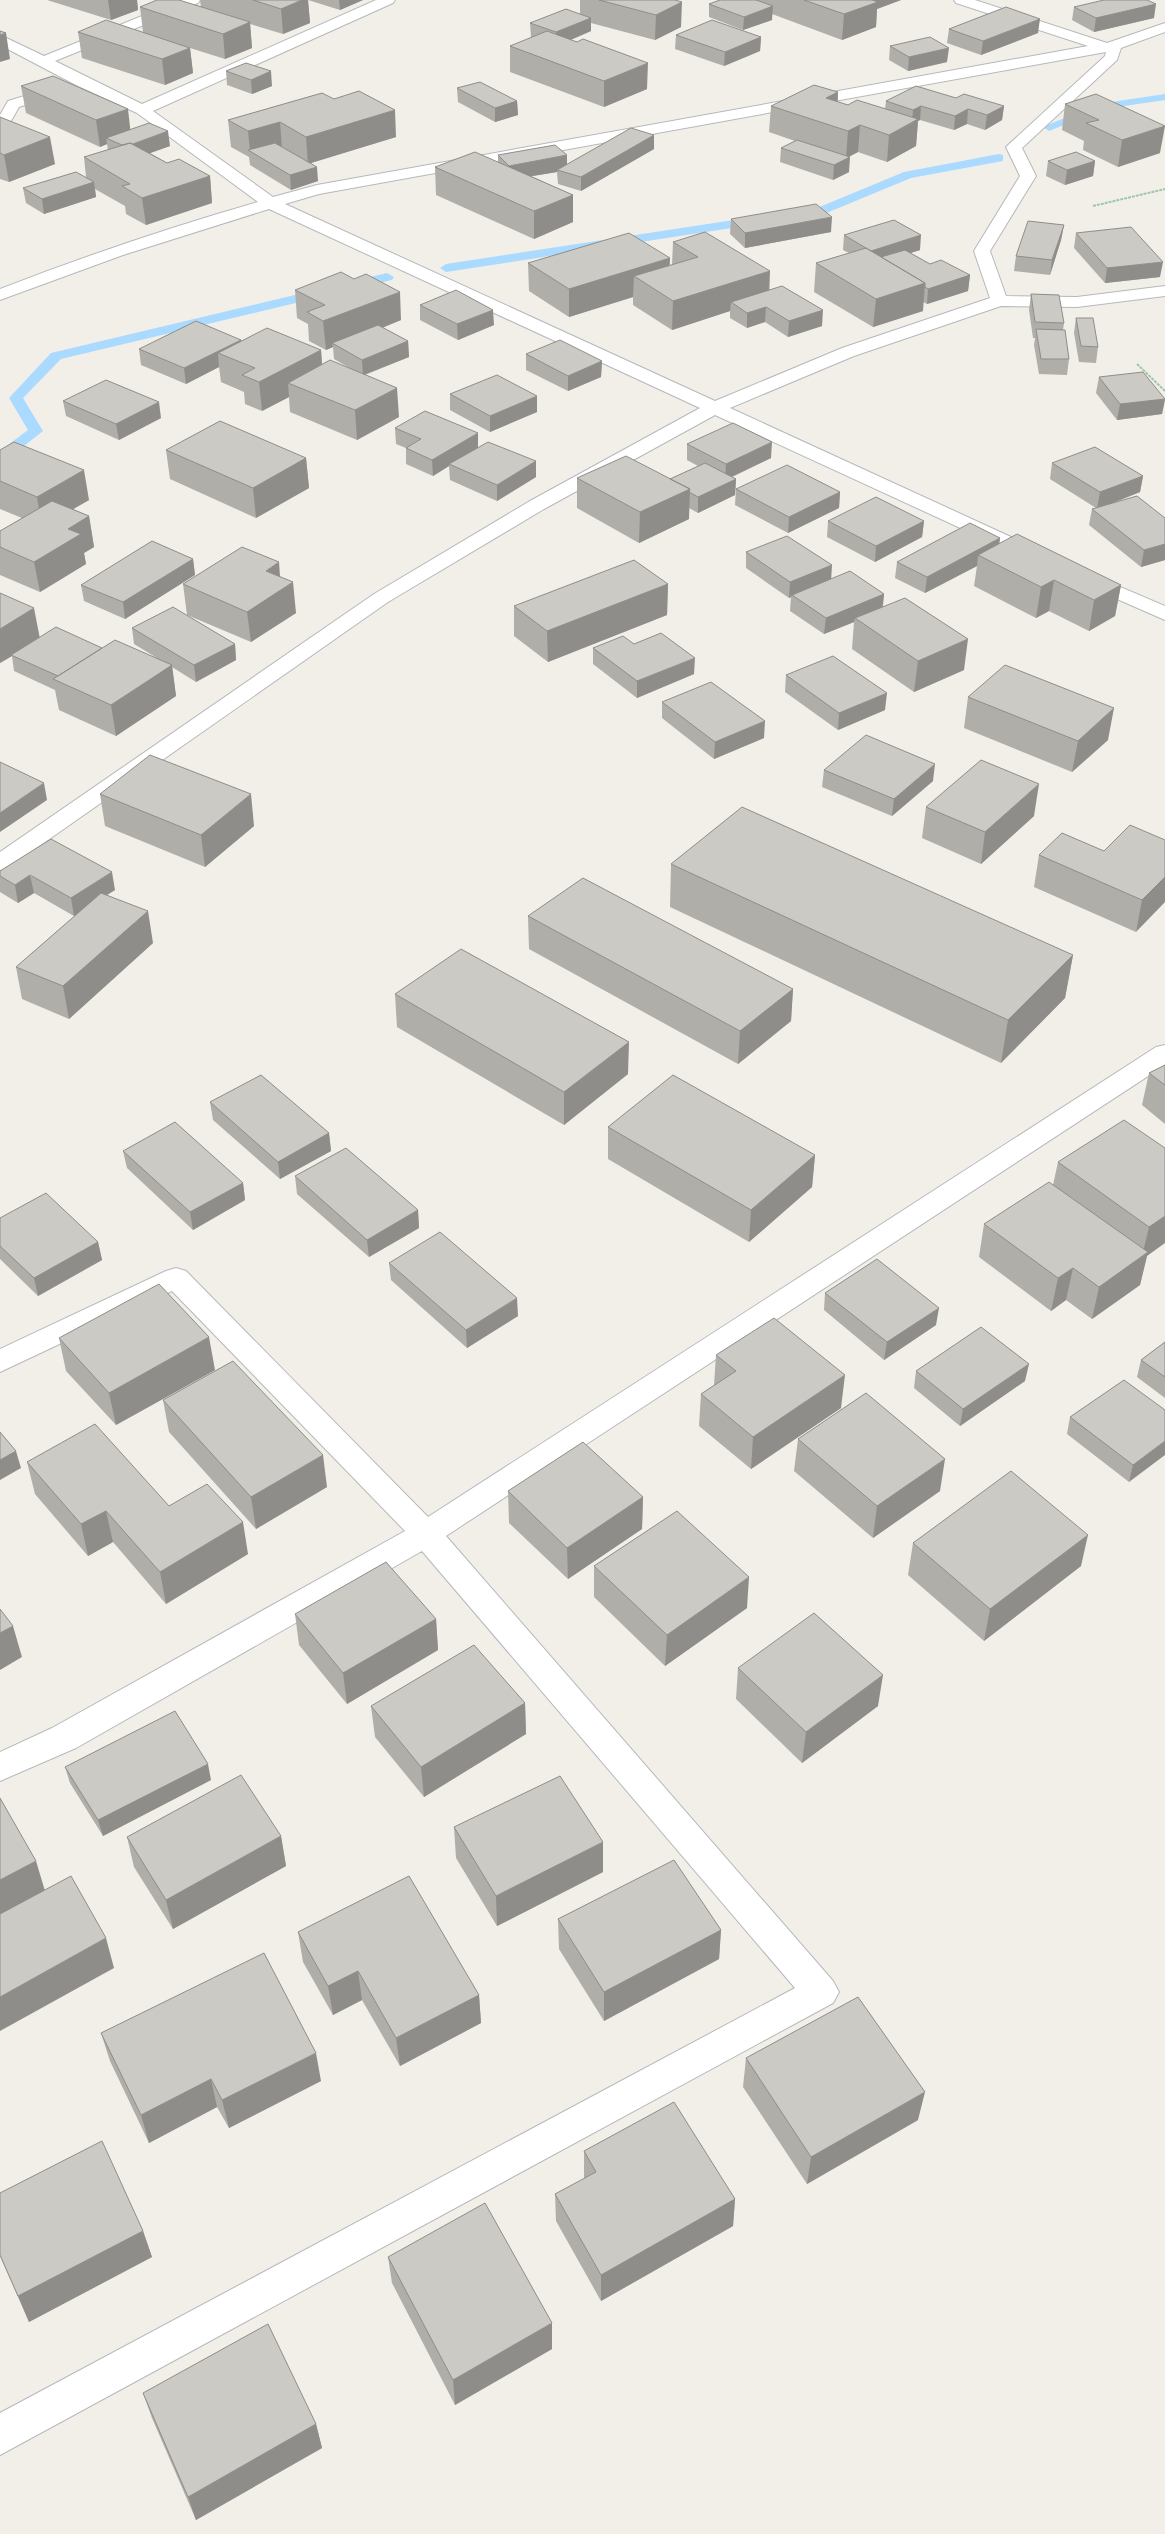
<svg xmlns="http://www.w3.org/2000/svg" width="1165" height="2534" viewBox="0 0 1165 2534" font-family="Barlow,sans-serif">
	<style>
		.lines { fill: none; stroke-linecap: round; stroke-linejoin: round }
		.stream { fill: #aadaff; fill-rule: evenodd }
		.minor-casing { stroke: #b5b8bc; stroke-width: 2 }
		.path { stroke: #9cc7a9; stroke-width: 2; stroke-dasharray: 3 1; stroke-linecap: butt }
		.minor { fill: #fff; fill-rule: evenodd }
		.wall { fill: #afaea9 }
		.shaded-wall { fill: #8f8d8a }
		.building { fill: #cccac5; stroke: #8f8d8a }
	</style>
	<rect width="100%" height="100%" fill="#f1efe8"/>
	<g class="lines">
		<path class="stream" d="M1165 94V100L1104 109 1049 131 1043 127 1098 104Z
			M999 154 1003 155V161L911 178 824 214 795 219 789 215 791 212 817 208 904 172Z
			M760 216 764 217 766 220 764 223 446 272 440 268 446 264Z
			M387 273 394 277 392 280 61 359 23 398 43 431 5 461 0 462V451L28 430 9 398 51 353Z"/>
		<defs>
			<path id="minor" d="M181 0H200L198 3 55 61 142 104 376 0H395L393 3 153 111 273 197 317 185 1088 46 956 3 954 0H975L1107 43 1165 23V32L1121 48 1117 60 1022 148 1036 176 990 251 1006 296 1077 297 1165 286V296L1077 307 1001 306 854 356 730 408 1046 553 1049 557 1046 561H1032L715 415 544 509 388 602 8 868 0 870V852L374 594 530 501 700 408 269 209 123 255 0 300V289C85 256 171 227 258 202L137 113 76 85 0 45V35L44 56ZM1106 52 1105 56 1006 147 1020 176 974 251 990 298 842 348 715 401 285 204 319 194Z
				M60 85 65 86 67 89 65 92 19 107 11 121 0 126V115L8 101Z
				M1085 572 1165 606V620L1078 582 1075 578 1078 574Z
				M1165 1045V1065L446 1536 833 1981 839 1992 833 2003 0 2455V2413L795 1988 422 1551 76 1748 0 1781V1752L52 1728 405 1531 172 1291 0 1372V1349L166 1271 176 1268 186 1271 428 1517 1156 1047Z"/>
		</defs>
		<use href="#minor" class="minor-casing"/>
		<path class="path" d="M1093 206 1165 189
			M1137 364 1165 391"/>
		<use href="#minor" class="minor"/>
	</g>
	<path class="wall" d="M47 0H137L138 10 111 20Z
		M200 0H363L340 10 308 0 310 23 283 34 250 24 252 48 225 59 190 48 193 73 165 85 82 58 78 32H143L140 7H201Z
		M580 0H675L681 27 655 40 591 23V31L571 40 647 89 604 107 510 72V46L533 37H531L530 23 580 14Z
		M720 0H901L877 9 876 27 842 40 772 14V20L743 30 709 17V4Z
		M1074 7 1154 18 1094 32 1072 20Z
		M949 29 1038 33 981 55 947 43Z
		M676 35 761 37 760 51 724 66 675 49Z
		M890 46 947 62 908 71 889 60Z
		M226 71 272 86 252 94 227 85Z
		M21 86 170 146 150 153 167 163 210 176 212 203 146 225 126 214 125 206 95 189 96 197 44 214 26 203 23 188 86 177 84 157 108 150 107 144 100 147 26 113Z
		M457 88 517 101 518 115 495 122 458 102Z
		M838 92V102L848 105 885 109 886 101 956 98 1004 106 1002 120 985 130 967 124 954 130 920 120 918 121 916 146 887 162 858 152 849 157V172L833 180 780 162 781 148 795 141 769 132 771 106Z
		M322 93 396 137 310 163 318 181 291 190 250 165 249 157 231 147 228 120Z
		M1096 94 1160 153 1118 167 1083 150 1084 141 1062 130 1065 104Z
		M0 117 55 164 9 182 0 179Z
		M654 149 581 191 558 184 557 172 531 176 573 195V222L534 239 436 195 435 167 498 162V155L567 165Z
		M1048 161H1095L1093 176 1065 185 1046 176Z
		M731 219 831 232 745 248 730 234Z
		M1064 225 1061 240 1050 275 1014 271 1016 256Z
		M1076 233 1160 277 1105 283 1074 248Z
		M844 235 920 250 910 253 930 264 970 275 968 291 927 304 923 302V311L873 327 814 292 816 263 849 253 843 250Z
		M673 242 769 290 822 326 788 337 765 322 747 328 730 318V311L672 330 633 305V297L569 317 529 291 528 263 670 266 672 265Z
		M295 290 401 320 382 328 408 341 409 357 365 375 399 417 357 440 290 412 289 397 262 411 245 404 244 392 221 382 219 367 186 384 141 365 139 349 241 340 242 341 321 350 322 365 353 370 334 359 333 347 326 350 309 341 308 324 297 318Z
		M1031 294 1064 323 1063 330 1069 359 1067 375 1039 374 1034 345 1035 338H1033L1029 310Z
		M420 305 494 325 458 340 420 320Z
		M1076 318 1098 347 1096 363 1079 362 1074 333Z
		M526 354 602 361 601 377 568 391 526 370Z
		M1099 377 1165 399 1162 414 1117 420 1096 393Z
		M450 394 537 412 490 432 450 410Z
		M63 401 161 418 119 440 66 416Z
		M395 428 536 461V477L497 501 450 480 449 466 433 476 406 464V448L396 444Z
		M687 444 771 458 732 477 736 479 735 495 698 513 689 508V519L639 543 577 508V478L670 479 698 466 687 460Z
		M0 450 89 500 73 509 89 516 94 547 84 553 86 564 40 592 0 575V531L22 518 0 509Z
		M166 450 306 458 309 488 256 518 170 479Z
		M1052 463 1143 476 1140 492 1111 504 1165 518V560L1141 567 1089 525 1092 509 1096 508 1050 479Z
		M736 489 840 492 839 508 788 533 735 505Z
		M828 521H924L922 537 875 562 827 537Z
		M1000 538 999 544 1121 585 1115 616 1089 631 1049 611 1036 618 974 586 977 566 925 593 895 578 897 562Z
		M746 552 831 579 884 594 883 607 964 670 914 692 852 649 854 622 824 634 790 611 791 597 789 598 746 568Z
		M193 559 195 575 125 619 84 601 81 585Z
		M280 576 296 613 251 642 187 615 183 584Z
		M668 584 667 615 548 662 514 636V606Z
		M0 593 39 637 157 658 134 644 132 628 235 644 236 660 196 682 172 667 176 696 116 736 59 710 55 690 14 671 12 656 0 663Z
		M593 648 694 674 637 698 593 664Z
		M786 675 885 710 838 730 785 692Z
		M968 697 1108 740 1072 772 964 728Z
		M662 702 764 738 714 759 662 718Z
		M824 770 933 781 892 816 822 787Z
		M100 794 254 826 205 867 105 826Z
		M926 807 1034 816 981 864 922 838Z
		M1165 840 1136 932 1034 887 1039 855 1104 851Z
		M671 864 1073 955 1065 998 1001 1063 670 907Z
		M0 871 115 890 106 895 153 943 69 1019 22 999 16 967 77 914 74 916 34 893 18 903 0 892Z
		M528 916 793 989 791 1021 738 1064 529 949Z
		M395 994 628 1074 564 1125 397 1027Z
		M1165 1065V1124L1142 1105 1149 1073Z
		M210 1102 329 1133 331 1151 280 1179 213 1120Z
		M608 1127 815 1155 812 1187 749 1242 608 1159Z
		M1165 1148 1147 1256 1140 1285 1092 1319 1066 1300 1051 1311 979 1257 984 1224 1053 1185 1058 1162Z
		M123 1151 243 1183 245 1200 193 1230 127 1168Z
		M295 1176 418 1210 419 1228 369 1257 297 1194Z
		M0 1218 98 1242 102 1260 38 1296 0 1259Z
		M389 1263 518 1316 467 1348 391 1280Z
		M825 1293 936 1325 884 1360 824 1310Z
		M59 1338 215 1370 116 1425 66 1371Z
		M1165 1342V1398L1137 1377 1141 1360Z
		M716 1355 841 1408 751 1469 699 1426 701 1394 714 1385Z
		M916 1371 1025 1381 960 1426 914 1388Z
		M163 1400 327 1487 256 1529 169 1432Z
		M1165 1410 1129 1482 1067 1434 1070 1417Z
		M798 1439 940 1491 873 1538 794 1471Z
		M27 1462 169 1506 248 1554 166 1604 113 1542 88 1556 35 1494Z
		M508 1491 643 1497 642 1529 568 1579 509 1523Z
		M913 1543 1081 1566 984 1641 908 1575Z
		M594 1566 747 1608 665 1666 594 1597Z
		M295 1614 436 1619 438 1650 347 1704 299 1645Z
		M738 1668 878 1706 802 1763 736 1699Z
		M525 1703 526 1734 424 1797 375 1737 371 1706Z
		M65 1767 211 1780 103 1836 70 1783Z
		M454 1827 603 1872 497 1926 456 1858Z
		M281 1836 286 1866 173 1929 134 1867 127 1837Z
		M558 1919 721 1930 719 1959 604 2021 559 1949Z
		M298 1932 479 1995 481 2023 400 2066 362 2000 333 2015 303 1962Z
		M101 2033 321 2081 229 2128 217 2107 149 2143 110 2061Z
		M746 2058 918 2120 807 2184 743 2087Z
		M584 2151 735 2199 733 2226 601 2301 556 2221 555 2194 584 2179Z
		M0 2193 143 2231 152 2257 29 2322 0 2256Z
		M388 2257 552 2349 455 2405 392 2283Z
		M143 2393 316 2424 322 2448 196 2520 152 2418Z"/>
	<path class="shaded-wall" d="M108 0H137L138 10 111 20Z
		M302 0H308L310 23 283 34 281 9Z
		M339 0H363L340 10Z
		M867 0H901L877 9 876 27 842 40 844 14Z
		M682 2 681 27 655 40 656 15Z
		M1156 4 1154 18 1094 32 1096 18Z
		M773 6 772 20 743 30 744 17Z
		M591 18V31L556 46V32Z
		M1040 19 1038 33 981 55 983 41Z
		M250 22 252 48 225 59 223 34Z
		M6 33 10 59 0 62V35Z
		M761 37 760 51 724 66 725 52Z
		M190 48 193 73 165 85 162 59Z
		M949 48 947 62 908 71 909 57Z
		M648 63 647 89 604 107V81Z
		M271 71 272 86 252 94 251 80Z
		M838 92 836 119 826 98Z
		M517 101 518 115 495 122V108Z
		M921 106 920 120 918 121 916 146 887 162 889 135 912 123 913 110Z
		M1004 106 1002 120 985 130 987 115Z
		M128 109 131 136 106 138 107 144 100 147 96 120Z
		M968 109 967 124 954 130 955 116Z
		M395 110 396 137 308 164 306 137Z
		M280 122 282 149 250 151 248 131Z
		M860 125 858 152 846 158 848 131Z
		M1165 126 1160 153 1118 167 1122 140Z
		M168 131 170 146 128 161 126 147Z
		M654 135V149L581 191V177Z
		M50 137 55 164 9 182 4 155Z
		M567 155V170H557V172L509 180V166Z
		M850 157 849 172 833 180 834 165Z
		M1095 161 1093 176 1065 185 1067 170Z
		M317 167 318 181 291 190 290 175Z
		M210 176 212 203 146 225 142 198Z
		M94 182 96 197 44 214 42 199Z
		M573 195V222L534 239V211Z
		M832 217 831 232 745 248V233Z
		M1064 225 1061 240 1050 275 1052 260Z
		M921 235 920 250 870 266 871 251Z
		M670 258 669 286 634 276 633 297 569 317V289Z
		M1163 262 1160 277 1105 283 1107 268Z
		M770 271 769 299 731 302 730 311 672 330 673 301Z
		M970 275 968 291 927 304 928 289Z
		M925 283 923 311 873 327 876 299Z
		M400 292 401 320 337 346 332 343 333 347 326 350 323 321Z
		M766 307 765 322 747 328V313Z
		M493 310 494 325 458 340 457 324Z
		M823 310 822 326 788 337 789 321Z
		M241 340 243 355 218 353 219 367 186 384 184 368Z
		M408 341 409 357 363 375 362 360Z
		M321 350 323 379 288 383 289 397 262 411 259 382Z
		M602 361 601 377 568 391V376Z
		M397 388 399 417 357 440 355 410Z
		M537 396V412L490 432V416Z
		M1165 399 1162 414 1117 420 1120 404Z
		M159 402 161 418 119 440 116 424Z
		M478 433V449L449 464V466L433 476 432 460Z
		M772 442 771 458 725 480 726 464Z
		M306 458 309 488 256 518 253 488Z
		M536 461V477L497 501V485Z
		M84 470 89 500 42 527 37 497Z
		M1143 476 1140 492 1097 509 1100 492Z
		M736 479 735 495 698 513V497Z
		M690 489 689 519 639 543 640 512Z
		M840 492 839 508 788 533 789 517Z
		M89 516 94 547 84 553 86 564 40 592 34 562 68 529Z
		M924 521 922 537 875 562 876 546Z
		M1000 538 998 554 978 555 977 566 925 593 927 577Z
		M1165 544V560L1141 567 1144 550Z
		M193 559 195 575 125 619 123 602Z
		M279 562 281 590 293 582 296 613 251 642 247 612 266 571Z
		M832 565 831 582 792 595 791 597 789 598 790 582Z
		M1054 580 1049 611 1036 618 1041 587Z
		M668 584 667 615 548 662 547 631Z
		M1121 585 1115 616 1089 631 1094 600Z
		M884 594 882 611 855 618 854 622 824 634 826 618Z
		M34 608 40 639 11 655 12 656 0 663V629Z
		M968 639 964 670 914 692 918 661Z
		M235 644 236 660 196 682 194 665Z
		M695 658 694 674 637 698V681Z
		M172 665 176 696 116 736 111 705Z
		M887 693 885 710 838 730 839 713Z
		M1114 708 1108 740 1072 772 1078 741Z
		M765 721 764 738 714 759 715 742Z
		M935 764 933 781 892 816 894 799Z
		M44 783 47 800 0 832V813Z
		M1039 784 1034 816 981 864 985 832Z
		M251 794 254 826 205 867 201 835Z
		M112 872 115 890 74 916 71 898Z
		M30 875 34 893 18 903 15 885Z
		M1165 877V902L1136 932 1142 900Z
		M148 911 153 943 69 1019 63 986Z
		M1073 955 1065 998 1001 1063 1008 1020Z
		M793 989 791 1021 738 1064 740 1031Z
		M629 1042 628 1074 564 1125V1092Z
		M329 1133 331 1151 280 1179 278 1162Z
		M815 1155 812 1187 749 1242 751 1210Z
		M243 1183 245 1200 193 1230 190 1212Z
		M418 1210 419 1228 369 1257 367 1240Z
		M1165 1216V1243L1147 1256 1140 1285 1092 1319 1099 1287 1142 1256 1149 1227Z
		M98 1242 102 1260 38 1296 34 1278Z
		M1073 1268 1066 1300 1051 1311 1058 1278Z
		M517 1298 518 1316 467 1348 466 1330Z
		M939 1308 936 1325 884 1360 887 1342Z
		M209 1337 215 1370 116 1425 109 1393Z
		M1029 1364 1025 1381 960 1426 963 1409Z
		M845 1375 841 1408 751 1469 753 1437Z
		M1165 1441V1455L1129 1482 1133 1465Z
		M16 1451 21 1468 0 1480V1460Z
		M323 1455 327 1487 256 1529 251 1497Z
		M945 1459 940 1491 873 1538 877 1506Z
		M643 1497 642 1529 568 1579 567 1548Z
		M106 1511 113 1542 88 1556 81 1524Z
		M243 1522 248 1554 166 1604 160 1572Z
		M1088 1535 1081 1566 984 1641 990 1609Z
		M749 1577 747 1608 665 1666 667 1635Z
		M436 1619 438 1650 347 1704 343 1673Z
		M13 1626 22 1657 0 1670V1633Z
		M883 1675 878 1706 802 1763 806 1732Z
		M525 1703 526 1734 424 1797 421 1767Z
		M208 1764 211 1780 103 1836 98 1820Z
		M281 1836 286 1866 173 1929 166 1900Z
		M603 1842V1872L497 1926 496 1896Z
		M36 1861 45 1891 0 1915V1880Z
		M721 1930 719 1959 604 2021V1992Z
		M106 1938 114 1968 0 2031V1997Z
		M358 1971 362 2000 333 2015 328 1986Z
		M479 1995 481 2023 400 2066 396 2038Z
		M316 2053 321 2081 229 2128 222 2100Z
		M211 2079 217 2107 149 2143 141 2115Z
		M925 2092 918 2120 807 2184 811 2157Z
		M735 2199 733 2226 601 2301V2275Z
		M143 2231 152 2257 29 2322 18 2296Z
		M552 2323V2349L455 2405 453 2380Z
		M316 2424 322 2448 196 2520 188 2497Z"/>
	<path class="building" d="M157 0H179L250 22 223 34 140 7Z
		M253 0H302L281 9Z
		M599 0H675L682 2 656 15Z
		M720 0H756L773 6 744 17 709 4Z
		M804 0H872L878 2 844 14Z
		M1104 0H1147L1156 4 1096 18 1074 7Z
		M1006 7 1040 19 983 41 949 29Z
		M566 9 591 18 556 32 530 23Z
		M106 20 190 48 162 59 78 32Z
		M712 20 761 37 725 52 676 35Z
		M0 31 6 33 0 35Z
		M547 31 577 42 583 39 648 63 604 81 510 46Z
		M930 37 949 48 909 57 890 46Z
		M246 63 271 71 251 80 226 71Z
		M53 76 128 109 96 120 21 86Z
		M480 82 517 101 495 108 457 88Z
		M814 85 838 92 826 98 848 105 857 100 918 119 889 135 860 125 848 131 771 106Z
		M916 86 956 98 964 94 1004 106 987 115 968 109 955 116 921 106 913 110 886 101Z
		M359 91 395 110 306 137 280 122 248 131 228 120 322 93 334 99Z
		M1096 94 1165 126 1122 140 1086 123 1099 120 1065 104Z
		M0 117 50 137 4 155 0 153Z
		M149 123 168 131 133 144 130 143 122 145 106 138Z
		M631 128 654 135 581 177 557 170Z
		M797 140 850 157 834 165 781 148Z
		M130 143 167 163 179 159 210 176 142 198 122 186 130 184 84 157Z
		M275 143 317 167 290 175 248 150Z
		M555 145 567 155 509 166 498 155Z
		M475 152 573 195 534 211 435 167Z
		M1076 152 1095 161 1067 170 1048 161Z
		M76 172 94 182 42 199 23 188Z
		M816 204 832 217 745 233 731 219Z
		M894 220 921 235 871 251 844 235Z
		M1028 221 1064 225 1052 260 1016 256Z
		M1131 227 1163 262 1107 268 1076 233Z
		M705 232 770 271 673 301 634 276 698 257 673 242Z
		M629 233 670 258 569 289 528 263Z
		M866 248 925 283 876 299 816 263Z
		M905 250 930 264 941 260 970 275 928 289 925 287V283L881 257Z
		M341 272 354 279 366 274 400 292 323 321 307 312 325 305 295 290Z
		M782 286 823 310 789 321 766 307 747 313 731 302Z
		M456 290 493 310 457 324 420 305Z
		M1031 294 1059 295 1064 323 1035 322Z
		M1076 318H1093L1098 347 1081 346Z
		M196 321 241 340 184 368 139 349Z
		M378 325 408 341 362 360 332 343Z
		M267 328 321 350 259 382 242 375 255 368 218 353Z
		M1036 329 1065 330 1069 359H1041Z
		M560 340 602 361 568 376 526 354Z
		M330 360 397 388 355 410 288 383Z
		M1143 372 1165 399 1120 404 1099 377Z
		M497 375 537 396 490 416 450 394Z
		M106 380 159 402 116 424 63 401Z
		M425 411 478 433 432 460 406 448 421 439 395 428Z
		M220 421 306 458 253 488 166 450Z
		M733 423 772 442 726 464 687 444Z
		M14 442 84 470 37 497 0 481V450Z
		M488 442 536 461 497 485 449 464Z
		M1095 447 1143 476 1100 492 1052 463Z
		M626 456 690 489 640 512 577 478Z
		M705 463 736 479 698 497 689 492 690 489 670 479Z
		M787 465 840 492 789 517 736 489Z
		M1137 496 1165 518V544L1144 550 1092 509Z
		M876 497 924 521 876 546 828 521Z
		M52 501 89 516 68 529 81 534 34 562 0 547V531Z
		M970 523 1000 538 927 577 897 562Z
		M1017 534 1121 585 1094 600 1054 580 1041 587 978 555Z
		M787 536 832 565 790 582 746 552Z
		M152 541 193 559 123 602 81 585Z
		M242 547 279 562 266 571 293 582 247 612 183 584Z
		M634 560 668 584 547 631 514 606Z
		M850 571 884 594 826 618 792 595Z
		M0 593 34 608 0 629Z
		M905 598 968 639 918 661 855 618Z
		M173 607 235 644 194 665 132 628Z
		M56 627 102 648 58 676 11 655Z
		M661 633 695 658 637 681 593 648 623 636 634 644Z
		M115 640 172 665 111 705 53 679Z
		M833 656 887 693 839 713 786 675Z
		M1005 665 1114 708 1078 741 968 697Z
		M711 682 765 721 715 742 662 702Z
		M866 735 935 764 894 799 824 770Z
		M150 755 251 794 201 835 100 794Z
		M981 760 1039 784 985 832 926 807Z
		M0 762 44 783 0 813Z
		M742 807 1073 955 1008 1020 671 864Z
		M1130 825 1165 840V877L1142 900 1039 855 1062 833 1104 851Z
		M51 839 112 872 71 898 30 875 15 885 0 876V871Z
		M583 878 793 989 740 1031 528 916Z
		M101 893 148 911 63 986 16 967Z
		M461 949 629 1042 564 1092 395 994Z
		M1165 1065V1085L1149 1073Z
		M261 1075 329 1133 278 1162 210 1102Z
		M673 1075 815 1155 751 1210 608 1127Z
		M1124 1120 1165 1148V1216L1149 1227 1058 1162Z
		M175 1122 243 1183 190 1212 123 1151Z
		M346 1148 418 1210 367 1240 295 1176Z
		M1049 1182 1148 1252 1099 1287 1073 1268 1058 1278 984 1224Z
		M46 1193 98 1242 34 1278 0 1246V1218Z
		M440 1232 517 1298 466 1330 389 1263Z
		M877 1259 939 1308 887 1342 825 1293Z
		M159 1284 209 1337 109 1393 59 1338Z
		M774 1318 845 1375 753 1437 701 1394 736 1371 716 1355Z
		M981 1327 1029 1364 963 1409 916 1371Z
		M1165 1342V1377L1141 1360Z
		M233 1361 323 1455 251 1497 163 1400Z
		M1124 1380 1165 1410V1441L1133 1465 1070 1417Z
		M866 1393 945 1459 877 1506 798 1439Z
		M95 1424 169 1506 207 1484 243 1522 160 1572 106 1511 81 1524 27 1462Z
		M0 1432 16 1451 0 1460Z
		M583 1442 643 1497 567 1548 508 1491Z
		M1011 1471 1088 1535 990 1609 913 1543Z
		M677 1511 749 1577 667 1635 594 1566Z
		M386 1562 436 1619 343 1673 295 1614Z
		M0 1609 13 1626 0 1633Z
		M814 1613 883 1675 806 1732 738 1668Z
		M474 1645 525 1703 421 1767 371 1706Z
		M175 1711 208 1764 98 1820 65 1767Z
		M241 1775 281 1836 166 1900 127 1837Z
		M560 1776 603 1842 496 1896 454 1827Z
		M0 1798 36 1861 0 1880Z
		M674 1860 721 1930 604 1992 558 1919Z
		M71 1876 106 1938 0 1997V1914Z
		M409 1876 479 1995 396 2038 358 1971 328 1986 298 1932Z
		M264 1953 316 2053 222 2100 211 2079 141 2115 101 2033Z
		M858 1997 925 2092 811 2157 746 2058Z
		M674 2102 735 2199 601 2275 555 2194 596 2172 584 2151Z
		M102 2141 143 2231 18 2296 0 2255V2193Z
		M485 2203 552 2323 453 2380 388 2257Z
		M268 2324 316 2424 188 2497 143 2393Z"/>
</svg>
